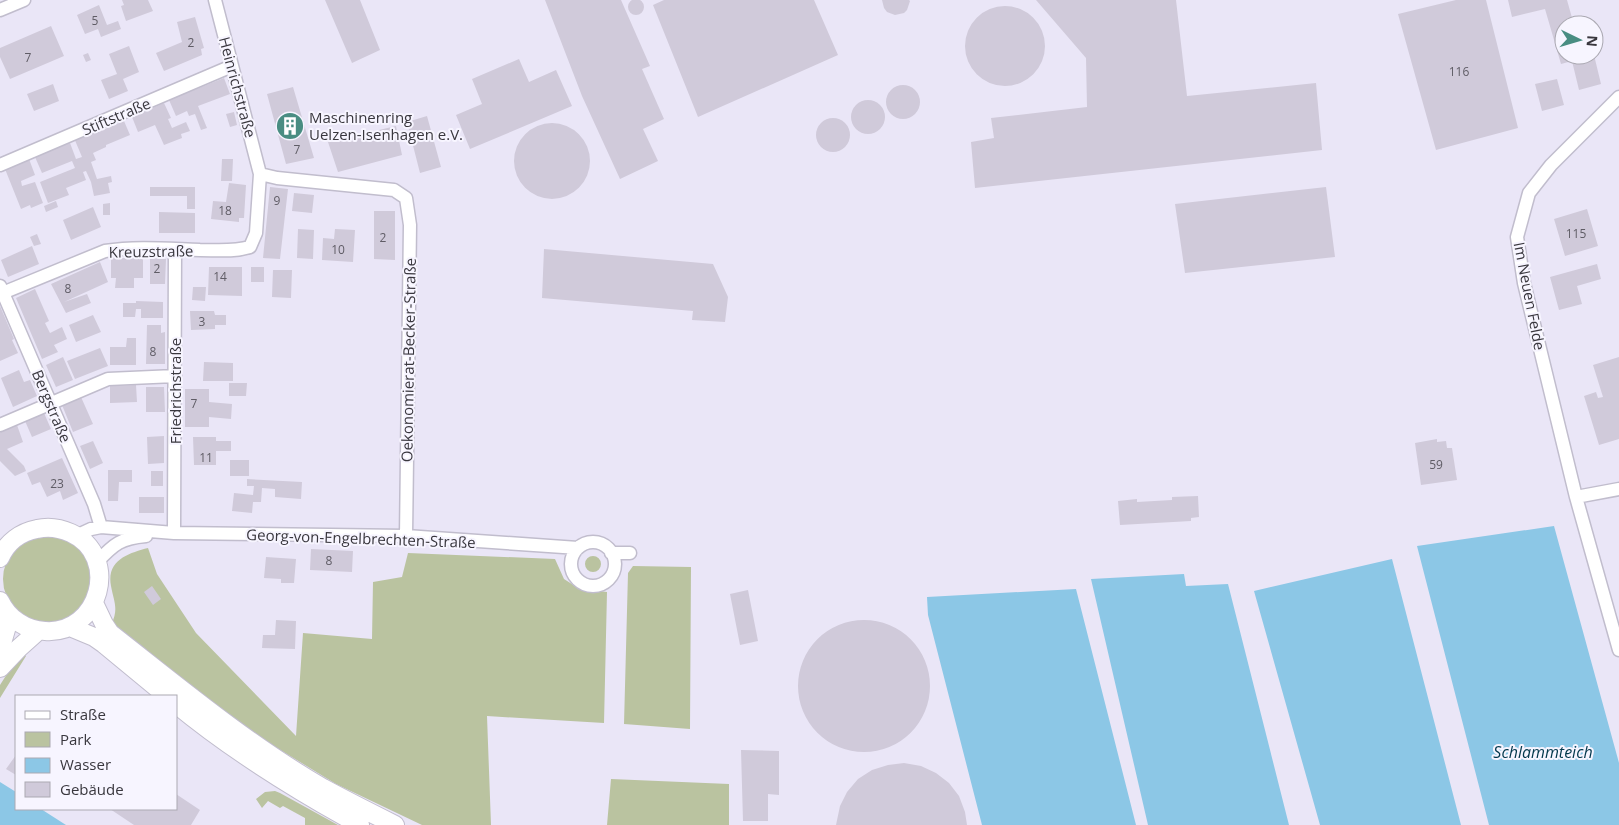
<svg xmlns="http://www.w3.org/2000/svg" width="1619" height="825" viewBox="0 0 1619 825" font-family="'Open Sans',sans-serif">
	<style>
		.green { fill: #bac3a0 }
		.water { fill: #8cc7e6 }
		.building { fill: #d0cada }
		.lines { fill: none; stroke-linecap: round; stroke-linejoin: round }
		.street-casing { stroke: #c1bdcd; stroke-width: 15 }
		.secondary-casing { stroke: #c1bdcd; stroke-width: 20 }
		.street { stroke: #fff; stroke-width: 12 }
		.secondary { stroke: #fff; stroke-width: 18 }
		.labels { text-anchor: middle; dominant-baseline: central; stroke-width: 4; stroke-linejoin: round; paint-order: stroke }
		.number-label { font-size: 12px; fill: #5f5c65 }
		.street-label { font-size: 15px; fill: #39373e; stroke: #f7f5ff }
		.poi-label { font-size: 15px; fill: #39373e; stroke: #f7f5ff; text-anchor: start }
		.water-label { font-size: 16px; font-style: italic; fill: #02374c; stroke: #f7f5ff }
	</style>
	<rect width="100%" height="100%" fill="#eae6f7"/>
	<path class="green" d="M3 579a44 44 0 1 1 88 0a44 44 0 1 1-88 0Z
		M148 548 157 574 196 633 296 736 303 633 372 639 373 582 402 577 408 553 555 559 564 579 578 588 607 592 604 723 487 716 491 825H422L336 784 264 740 200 693 190 689 111 625C119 609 114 602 111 586 106 560 129 553 148 548Z
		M585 564a8 8 0 1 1 16 0a8 8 0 1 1-16 0Z
		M633 566 691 567 690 729 624 724 628 573Z
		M21 652 26 656 0 698V685Z
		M611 779 729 784V825H607Z
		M275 791 280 793 338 825H305V818L283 806 280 808 268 801 262 808 256 799 265 792Z"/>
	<path class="water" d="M1554 526 1619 763V825H1489L1417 546Z
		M1392 559 1461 825H1320L1254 591Z
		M1184 574 1186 586 1228 584 1289 825H1148L1091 579Z
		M1076 589 1136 825H982L928 615 927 597Z
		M0 782 16 792V809H41L66 825H0Z"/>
	<path class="building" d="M628 7a8 8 0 1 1 16 0a8 8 0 1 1-16 0Z
		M122 0H148L153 11 126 21 121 6 124 5Z
		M325 0H360L380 50 352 63Z
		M545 0H621L650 66 642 69 664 119 643 129 658 161 620 179 582 96Z
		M664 0H814L838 55 698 117 653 5Z
		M882 0H909L910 1 907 10 904 13 895 15 887 12 884 8Z
		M1036 0H1176L1187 96 1316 83 1322 150 975 188 971 142 994 138 991 118 1087 107 1086 58Z
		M1456 0H1486L1518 128 1436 150 1398 14Z
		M1508 0H1567L1574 25H1564V55H1582L1583 57 1594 55 1601 84 1579 90 1572 61 1561 64 1545 9 1512 17Z
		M99 5 107 25 118 21 121 29 101 37 98 29 85 34 77 15Z
		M965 46a40 40 0 1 1 80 0a40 40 0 1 1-80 0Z
		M195 17 204 48 201 49 202 55 164 71 156 53 182 42 177 22Z
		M51 26 64 56 10 79 0 57V48Z
		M129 46 139 72 123 79 128 91 109 99 101 80 117 74 109 54Z
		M88 53 91 60 86 62 83 55Z
		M519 59 529 82 556 70 572 106 470 149 456 115 482 104 472 79Z
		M224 78 230 94 198 106 207 128 201 130 195 114 189 116 187 111 176 116 169 100Z
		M1557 79 1564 105 1542 111 1535 84Z
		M53 84 59 101 34 111 27 94Z
		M886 102a17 17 0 1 1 34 0a17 17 0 1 1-34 0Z
		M293 87 314 158 286 164 267 94Z
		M851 117a17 17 0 1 1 34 0a17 17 0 1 1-34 0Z
		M164 103 171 118 168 119 172 128 186 122 190 131 181 134 182 138 164 145 155 125 138 132 132 117Z
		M234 112 237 125 230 127 226 114Z
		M427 116 441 167 420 173 407 122Z
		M816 135a17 17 0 1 1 34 0a17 17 0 1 1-34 0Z
		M124 121 130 135 106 145V147L93 153 96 160 91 162 97 179 111 176 112 182 108 183 110 193 94 196 91 182 86 171 83 172 86 180 66 188 69 195 48 203 40 182 75 168 72 161 42 173 35 157 70 143 76 159 82 157 74 138 99 128 100 131Z
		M514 161a38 38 0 1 1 76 0a38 38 0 1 1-76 0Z
		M396 126 402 155 338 172 328 142Z
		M29 159 35 175 21 181 22 186 35 182 43 203 31 208 30 205 21 209 5 169Z
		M222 159H233L232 181H221Z
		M229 183 246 185 244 218H239V222L211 219 213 201 226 202Z
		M150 187H195V209H187V196H150Z
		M270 187 288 189 280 259 263 258Z
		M1326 187 1335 257 1185 273 1175 204Z
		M294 193 314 195 312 213 292 211Z
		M56 201 58 207 46 212 44 206Z
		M110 203V215H103V204Z
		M93 207 101 227 71 240 63 220Z
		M1587 209 1598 246 1565 256 1554 219Z
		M374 211H395V260L374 259Z
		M159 212 195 213V233H159Z
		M298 229 314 230 313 259 297 258Z
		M335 229 355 230 353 262 322 260 323 238 334 239Z
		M37 234 41 244 34 246 30 237Z
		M32 246 39 264 8 277 1 260Z
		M544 249 713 264 728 297 725 322 692 320 693 311 542 298Z
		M111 258H143V278H134V288H115L116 278H111Z
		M150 258 166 259 165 284H150Z
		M100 262 108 282 64 302 87 294 91 303 66 313 51 284Z
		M1597 264 1601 279 1577 286 1582 304 1559 310 1550 277Z
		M209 267H242V296L208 295Z
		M251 267H264V282H251Z
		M273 270H292L291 298 272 297Z
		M193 287H206L205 301 192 300Z
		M35 289 49 321 45 323 50 333 62 327 67 339 54 345 58 352 42 359 16 298Z
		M136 301 163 302V318H141V309H136L135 317H123V303H136Z
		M0 306 14 339 12 340 18 353 0 361Z
		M190 311H214L215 315H226V325H215V329L191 330Z
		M93 315 101 332 76 342 69 325Z
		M147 325H161V333L165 332V364H146Z
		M127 338H136V365H110V347H126Z
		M100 348 108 366 75 379 67 361Z
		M63 357 73 380 56 387 46 365Z
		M1619 357V439L1599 445 1584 396 1596 392 1598 398 1603 397 1593 365Z
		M204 362 233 363V381H203Z
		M19 370 24 382 30 380 37 396 13 407 1 378Z
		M229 383H247L246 396H229Z
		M136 385 137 402 110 403V386Z
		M146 387H164L165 412H146Z
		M185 389H209V402L232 404 231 419 209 417V427H185Z
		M81 397 93 424 73 432 62 405Z
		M44 413 51 429 32 437 25 421Z
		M17 425 23 442 7 449 24 466 26 471 15 476 0 461V432Z
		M164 436V463L148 464 147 437Z
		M193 437H216V441H231V451H216V465H194Z
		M1437 439V442L1446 441 1447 448H1452L1457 480 1421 485 1415 443Z
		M93 441 103 463 90 469 80 446Z
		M62 458 78 493 63 500 60 491 47 497 40 482 32 485 27 473Z
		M230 460H249V476H230Z
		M108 470H132V482H119L118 501H108Z
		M151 471H163V486H151Z
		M247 479 302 482 301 499 275 497V489L262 488 261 502H253L252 513 232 511 234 493 253 495 254 486H247Z
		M1198 496 1199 517 1191 518V521L1120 525 1118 501 1137 499V502L1172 500V497Z
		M139 497H164V513H139Z
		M311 549 353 551 352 572 310 570Z
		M266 557 296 559 294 583H281V579L264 578Z
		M152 586 161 599 153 605 144 592Z
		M748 590 758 641 740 645 730 594Z
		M276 620 296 621 295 649 262 648 263 635H275Z
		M798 686a66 66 0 1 1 132 0a66 66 0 1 1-132 0Z
		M741 750 779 751V795L768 794V821H743Z
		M16 755V775L6 769Z
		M904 763 921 766 936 773 949 783 959 796 965 812 967 825H836L840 806 847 792 858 779 872 770 888 765Z
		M176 794 200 810 191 825H134L110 809H176Z"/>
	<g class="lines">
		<defs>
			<path id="street" d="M215 0 260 174 277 178 394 190 406 198 410 225 406 536
				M0 10 24 0
				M1619 97 1551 165 1529 193 1517 237 1524 283 1576 497 1619 650
				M0 165 232 66
				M0 286 94 504 101 527
				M0 294 105 251C136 246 169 249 200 250 217 250 233 252 250 247L256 233 260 174
				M0 425 108 379 175 376
				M1576 497 1619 489
				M174 533 175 249
				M76 536 91 529 101 527 174 533 406 536 578 548
				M571 564a22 22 0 1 1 44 0a22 22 0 1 1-44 0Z
				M611 553H630
				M97 562C114 544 121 538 146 536"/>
			<path id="secondary" d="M0 558C7 542 21 532 37 529 49 526 60 528 71 533 121 556 100 635 45 631 25 630 8 618 0 601
				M94 603 104 624 110 633C179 687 247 744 323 788 347 801 371 813 395 825
				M70 627 94 637 104 644 167 696
				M0 650 10 616
				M0 668 19 648 38 631
				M176 704C233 751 296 790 360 825"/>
		</defs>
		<use href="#street" class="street-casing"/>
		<use href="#secondary" class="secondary-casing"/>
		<use href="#street" class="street"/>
		<use href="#secondary" class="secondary"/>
	</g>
	<defs>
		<symbol id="building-disc" viewBox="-11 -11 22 22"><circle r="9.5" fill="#498d82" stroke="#f7f5ff"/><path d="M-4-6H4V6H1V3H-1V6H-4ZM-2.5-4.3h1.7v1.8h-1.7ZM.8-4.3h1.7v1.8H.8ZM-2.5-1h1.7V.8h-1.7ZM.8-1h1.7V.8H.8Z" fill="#fff"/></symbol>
	</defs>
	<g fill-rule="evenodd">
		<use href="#building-disc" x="274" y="110" width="32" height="32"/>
	</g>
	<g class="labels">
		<g class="number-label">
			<text x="95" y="20">5</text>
			<text x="191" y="42">2</text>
			<text x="28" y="57">7</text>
			<text x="1459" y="71">116</text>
			<text x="297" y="149">7</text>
			<text x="277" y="200">9</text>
			<text x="225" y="210">18</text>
			<text x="1576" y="233">115</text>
			<text x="383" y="237">2</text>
			<text x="338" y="249">10</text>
			<text x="157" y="268">2</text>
			<text x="220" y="276">14</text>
			<text x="68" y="288">8</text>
			<text x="202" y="321">3</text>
			<text x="153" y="351">8</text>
			<text x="194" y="403">7</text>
			<text x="206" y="457">11</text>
			<text x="1436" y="464">59</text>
			<text x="57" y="483">23</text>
			<text x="329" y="560">8</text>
		</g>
		<g class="street-label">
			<text transform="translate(238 87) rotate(75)">Heinrichstraße</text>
			<text transform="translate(116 116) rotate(-23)">Stiftstraße</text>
			<text transform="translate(151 251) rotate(-1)">Kreuzstraße</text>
			<text transform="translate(1530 296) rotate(79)">Im Neuen Felde</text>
			<text transform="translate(408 360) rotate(-89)">Oekonomierat-Becker-Straße</text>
			<text transform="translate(175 391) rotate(-90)">Friedrichstraße</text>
			<text transform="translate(52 406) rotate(67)">Bergstraße</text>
			<text transform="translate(361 538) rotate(2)">Georg-von-Engelbrechten-Straße</text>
		</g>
		<g class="poi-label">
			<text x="309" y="117">Maschinenring<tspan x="309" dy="17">Uelzen-Isenhagen e.V.</tspan></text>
		</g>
		<g class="water-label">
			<text x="1543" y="752">Schlammteich</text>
		</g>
	</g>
	<rect x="15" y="695" width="162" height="115" fill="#f7f5ff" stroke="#aba9b2"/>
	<rect x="25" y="711" width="25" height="8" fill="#ffffff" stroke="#aba9b2"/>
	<text x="60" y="720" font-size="15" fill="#39373e">Straße</text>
	<rect x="25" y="732" width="25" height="15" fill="#bac3a0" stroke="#aba9b2"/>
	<text x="60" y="745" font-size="15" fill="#39373e">Park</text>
	<rect x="25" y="758" width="25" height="15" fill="#8cc7e6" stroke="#aba9b2"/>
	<text x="60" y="770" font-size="15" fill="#39373e">Wasser</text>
	<rect x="25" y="782" width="25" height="15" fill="#d0cada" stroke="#aba9b2"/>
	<text x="60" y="795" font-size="15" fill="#39373e">Gebäude</text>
	<g transform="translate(1579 40) rotate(95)"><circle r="24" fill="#f7f5ff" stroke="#aba9b2"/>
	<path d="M0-4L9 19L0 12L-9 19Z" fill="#498d82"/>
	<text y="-8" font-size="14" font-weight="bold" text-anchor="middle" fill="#39373e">N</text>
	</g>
</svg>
